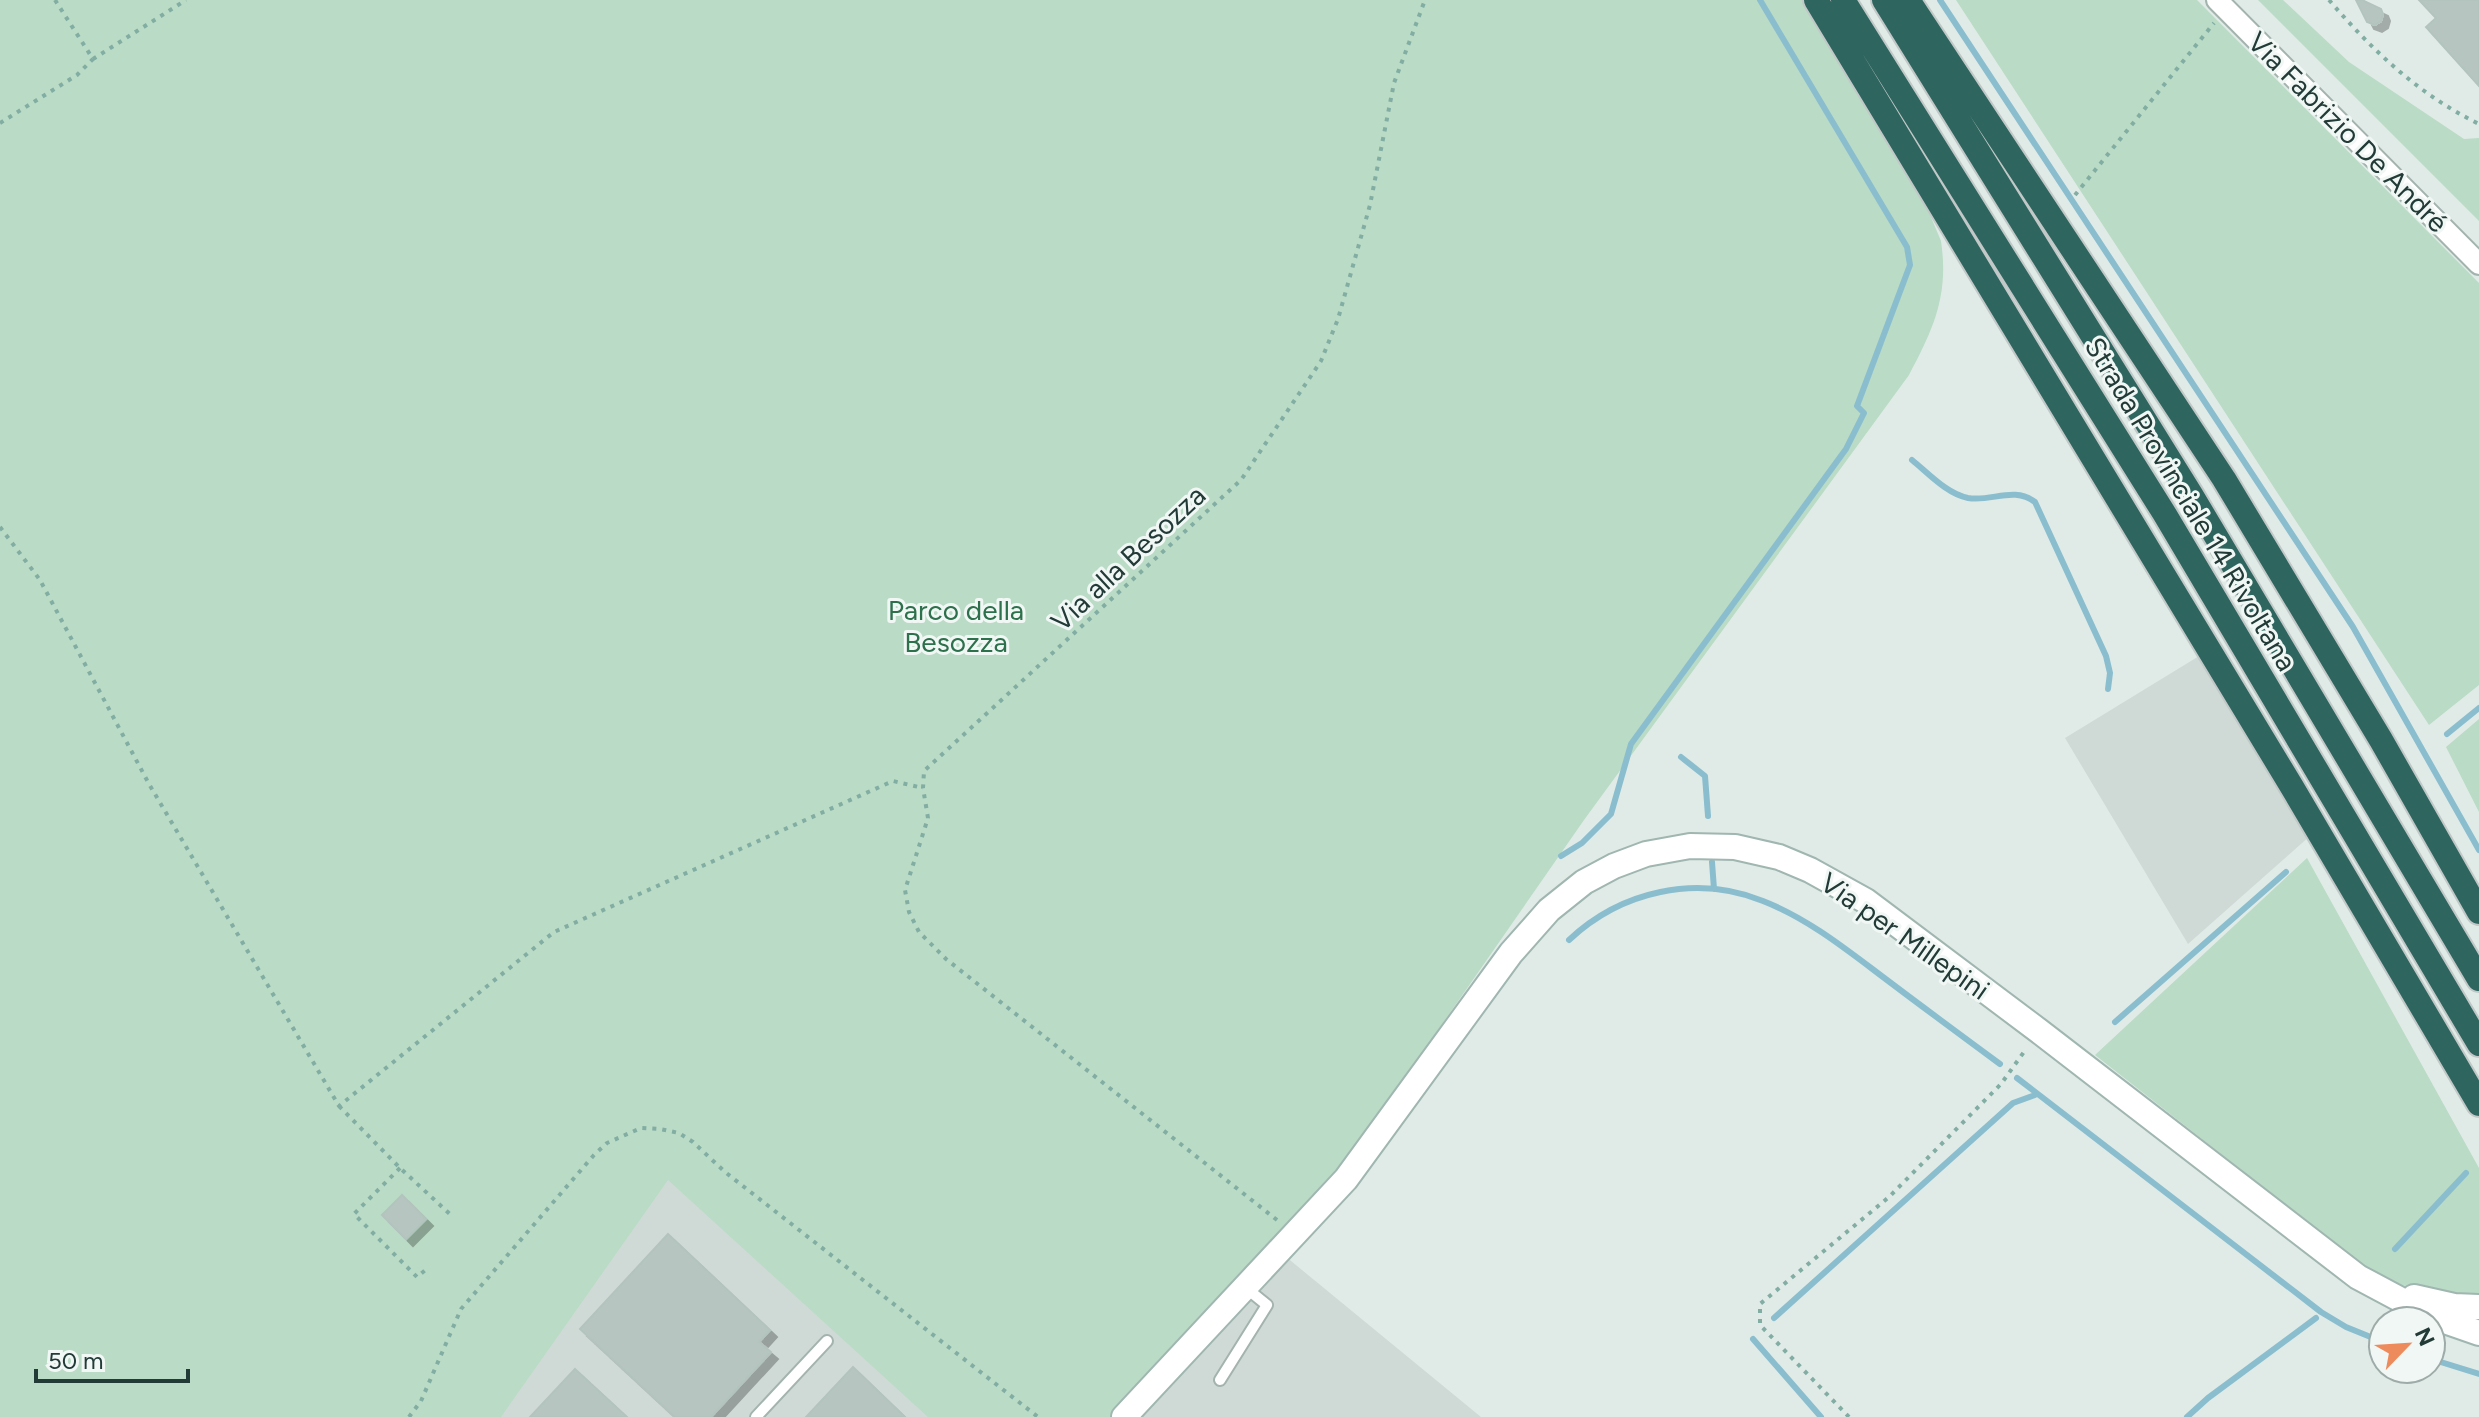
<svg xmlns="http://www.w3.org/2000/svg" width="2479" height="1417" viewBox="0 0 2479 1417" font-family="Figtree,sans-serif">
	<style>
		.built { fill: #cfdad6 }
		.green { fill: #badbc5 }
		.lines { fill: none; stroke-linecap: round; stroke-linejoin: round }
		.stream { stroke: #8abecf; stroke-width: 6 }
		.building { fill: #b6c5c0; stroke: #b3c4be; stroke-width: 2; filter: url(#shadow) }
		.lane-casing { stroke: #a3b3ae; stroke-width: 14 }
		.street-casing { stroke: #a3b3ae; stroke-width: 24 }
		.secondary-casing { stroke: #a0b6b0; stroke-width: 28 }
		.highway-casing { stroke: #c1c8c7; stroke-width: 28 }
		.path { stroke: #82ada3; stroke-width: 4; stroke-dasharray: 4 6; stroke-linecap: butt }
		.lane { stroke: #fff; stroke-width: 10 }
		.street { stroke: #fff; stroke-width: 20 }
		.secondary { stroke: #fff; stroke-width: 24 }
		.highway { stroke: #2e665f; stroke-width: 24 }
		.labels { text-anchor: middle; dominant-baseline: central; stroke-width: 6; stroke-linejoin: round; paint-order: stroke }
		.street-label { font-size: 28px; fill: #223b36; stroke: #f1f7f5 }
		.park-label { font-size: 28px; fill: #2d704c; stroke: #f1f7f5 }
	</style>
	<defs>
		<filter id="shadow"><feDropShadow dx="7" dy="7" stdDeviation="0" flood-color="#0004"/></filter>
	</defs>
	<rect width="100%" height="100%" fill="#e0ebe7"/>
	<path class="built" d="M2204 653 2310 836 2188 944 2065 738Z
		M668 1176 930 1417H483Z
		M1274 1247 1481 1417H1121Z"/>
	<path class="green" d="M0 0H1840L1941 241C1949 295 1934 328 1909 375L1584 820 1315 1207 1124 1417H928L668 1180 501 1417H0Z
		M1956 0H2197L2479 283V685L2429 725Z
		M2258 0H2283L2349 62 2464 139 2479 138V221Z
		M2479 719V812L2446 747Z
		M2307 858 2479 1168V1298L2455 1297 2383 1281 2095 1055Z"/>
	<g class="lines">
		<path class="stream" d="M1940 0 2353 627 2479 850
			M1912 460C1928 473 1947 494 1968 498 1992 502 2014 486 2035 502L2106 656 2110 673 2108 689
			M2447 734 2479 708
			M1681 757 1705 776 1708 816
			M1561 856 1582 843 1611 814 1631 744 1846 449 1864 413 1857 406 1910 265 1907 247 1760 0
			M1712 862 1714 889
			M1569 940C1621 891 1696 874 1763 901 1809 919 1847 950 1887 980 1924 1008 1962 1036 2000 1064
			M2115 1022 2286 872
			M2017 1078 2321 1312 2346 1327 2383 1342
			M2395 1249 2466 1173
			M1774 1318 2013 1103 2035 1095
			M1753 1339 1821 1417
			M2431 1359 2479 1374
			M2187 1417 2208 1398 2316 1318"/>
	</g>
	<path class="building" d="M2356 0H2362L2381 9 2383 14 2381 21 2375 25 2367 22Z
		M2419 0H2479V86L2426 27 2436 18Z
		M402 1195 426 1219 406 1239 382 1215Z
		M668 1234 770 1330 759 1342 771 1352 711 1417H675L580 1329Z
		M853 1367 905 1417H806Z
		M575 1369 627 1417H530Z"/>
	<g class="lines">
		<defs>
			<path id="lane" d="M1220 1380 1267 1305 1246 1288
				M756 1417 827 1341"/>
			<path id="street" d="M2217 0 2479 264"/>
			<path id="secondary" d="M2414 1297 2454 1306 2479 1307
				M1124 1417 1346 1179 1511 953 1549 910 1584 882 1614 866 1646 854 1690 846 1735 847 1779 857 1810 870 1866 901 2039 1031 2358 1277 2433 1317 2479 1333"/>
			<path id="highway" d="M1816 0 2292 787 2479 1104
				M1843 0 2164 513 2479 1044
				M1884 0 2192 496 2479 979
				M1908 0 2224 479 2381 740 2479 912"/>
		</defs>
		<use href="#lane" class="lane-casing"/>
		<use href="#street" class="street-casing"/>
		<use href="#secondary" class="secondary-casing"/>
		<use href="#highway" class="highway-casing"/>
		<path class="path" d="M55 0 93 59 186 0
			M2329 0C2373 51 2418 94 2479 124
			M0 123 77 75 93 59
			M2075 195 2214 23
			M0 527 40 580 149 784 339 1106 554 932 893 781 923 788
			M339 1106 400 1168 452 1216
			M400 1168 354 1214 417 1277 429 1267
			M1277 1220 946 959 919 932 909 912 905 890 928 818 923 788 924 771 1241 480 1321 361 1338 319 1370 205 1394 83 1425 0
			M409 1417 421 1401 461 1309 594 1155 607 1143 641 1128 660 1129 679 1133 693 1142 725 1172 1038 1417
			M1849 1417 1760 1325V1304L1889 1197 2001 1084 2026 1049"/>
		<use href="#lane" class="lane"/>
		<use href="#street" class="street"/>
		<use href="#secondary" class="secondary"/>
		<use href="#highway" class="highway"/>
	</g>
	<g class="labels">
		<g class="street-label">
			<text transform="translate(2348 132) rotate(45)">Via Fabrizio De André</text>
			<text transform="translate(2191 504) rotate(59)">Strada Provinciale 14 Rivoltana</text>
			<text transform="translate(1128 558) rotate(-43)">Via alla Besozza</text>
			<text transform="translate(1905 936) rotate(35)">Via per Millepini</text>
		</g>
		<g class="park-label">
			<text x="956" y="610">Parco della<tspan x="956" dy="32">Besozza</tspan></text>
		</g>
	</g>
	<g transform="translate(2407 1345) rotate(65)"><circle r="38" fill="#f1f7f5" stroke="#9eaca9" stroke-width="2"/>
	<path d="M0-6L14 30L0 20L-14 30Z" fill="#ee8b5c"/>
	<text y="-12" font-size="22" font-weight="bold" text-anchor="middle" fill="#223b36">N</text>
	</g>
	<path d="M36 1369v12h152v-12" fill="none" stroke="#223b36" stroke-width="4"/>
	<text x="48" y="1369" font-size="24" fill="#223b36" stroke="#f1f7f5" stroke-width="6" paint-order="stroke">50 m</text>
</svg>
